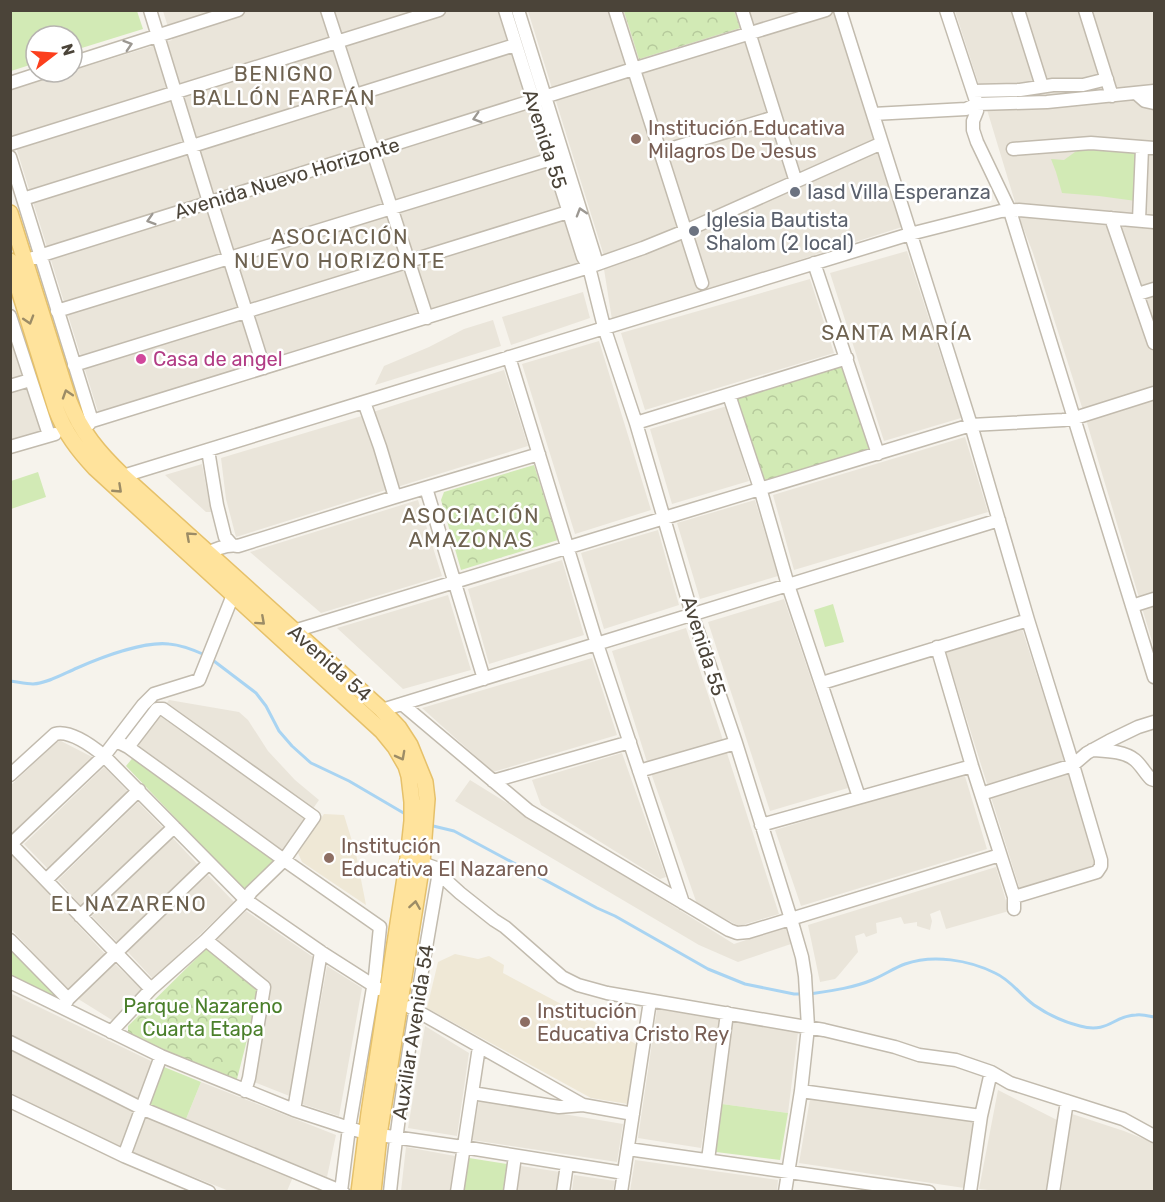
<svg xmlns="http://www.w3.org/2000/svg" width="1165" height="1202" viewBox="0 0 1165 1202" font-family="Rubik,sans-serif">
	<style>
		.residential { fill: #eae5da }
		.education { fill: #efe8d6 }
		.green { fill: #d2eab5 }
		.park { fill: url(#park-crowns) }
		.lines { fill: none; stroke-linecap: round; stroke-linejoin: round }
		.stream { stroke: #a9d4f2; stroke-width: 3 }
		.minor-casing { stroke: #c2bbae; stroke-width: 15 }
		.major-casing { stroke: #e6c16a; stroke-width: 18 }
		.minor { stroke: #fff; stroke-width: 12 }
		.major { stroke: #ffe39c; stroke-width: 15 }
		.oneway { stroke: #9c9892 }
		.oneway2 { stroke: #9c8c66 }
		.education-dot { fill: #8d6e63; stroke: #fff; stroke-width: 2 }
		.worship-dot { fill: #6b7280; stroke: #fff; stroke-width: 2 }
		.hotel-dot { fill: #d1479c; stroke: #fff; stroke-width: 2 }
		.labels { text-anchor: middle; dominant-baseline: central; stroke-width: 5; stroke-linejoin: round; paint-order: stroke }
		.education-label { font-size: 20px; fill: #785e54; stroke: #fff; text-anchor: start }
		.street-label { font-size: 20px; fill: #4b4439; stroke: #fff }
		.worship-label { font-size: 20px; fill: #5b616d; stroke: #fff; text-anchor: start }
		.hotel-label { font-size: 20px; fill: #b23c85; stroke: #fff; text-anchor: start }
		.park-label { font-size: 20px; fill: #4a7f2a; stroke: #fff }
		.neighbourhood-label { font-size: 21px; letter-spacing: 1.5px; fill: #6e6250; stroke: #fff }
	</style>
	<defs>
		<pattern id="park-crowns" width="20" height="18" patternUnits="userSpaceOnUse" patternTransform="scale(1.5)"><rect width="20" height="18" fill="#d2eab5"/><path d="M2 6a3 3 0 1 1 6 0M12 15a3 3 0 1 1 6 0" fill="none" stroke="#b6ca9c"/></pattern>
	</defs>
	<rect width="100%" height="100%" fill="#f6f3ec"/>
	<path class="residential" d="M163 11H503L583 265 99 415 11 131 10 90 172 40Z
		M528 11H833L902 227 612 320 604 269V256Z
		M955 11H1154V648L1087 423 1033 253 1021 222 988 113Z
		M907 251 961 418 884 441 830 273Z
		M810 279 834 353 645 410 621 333Z
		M583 292 590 318 511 345 502 317Z
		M493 320 501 346 375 385 384 366 429 347 464 329Z
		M10 327 46 441 11 453H10Z
		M599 341 651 510 575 534 522 364Z
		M504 370 528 446 397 487 373 412Z
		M727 406 749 481 672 504 650 429Z
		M365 415 389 489 236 537 226 499 221 458Z
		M965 437 988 512 794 570 773 495Z
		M202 464 211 512H206L165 475Z
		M418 500 442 576 321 613 250 552Z
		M755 500 778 576 700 599 677 523Z
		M658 530 679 605 604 629 581 553Z
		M562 560 584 635 489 664 468 589Z
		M448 595 471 670 403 689 337 628Z
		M784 599 848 788 770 811 708 622Z
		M686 628 723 740 648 765 612 651Z
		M1022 629 1065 762 988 787 946 653Z
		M592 658 617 735 493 772 422 708Z
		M169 700 239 712 248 720 268 751 295 780 319 800 312 810 166 704Z
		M160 716 306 820 284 851 138 745Z
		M59 740 96 759 14 835 11 831V785Z
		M726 750 779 914 739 926 697 904 651 773Z
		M622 753 666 877 660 879 541 805 532 780Z
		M104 767 129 793 49 870 24 844Z
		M964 773 987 849 801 906 775 830Z
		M1069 773 1097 866 1020 890 991 797Z
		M470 780 734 944 785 927 791 944 738 962 699 945 455 801Z
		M138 802 165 830 82 907 58 880Z
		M172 837 199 866 119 944 92 916Z
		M12 854 106 955 69 991 11 929 10 856Z
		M996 867 1009 911 946 929 940 910 930 914 932 921 930 930 917 926V922L904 924 901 917 876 923 877 933 866 937 864 933 855 936 858 952 838 976 835 979 820 982 808 925Z
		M208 875 234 902 153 979 127 951Z
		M246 911 313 957 315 960 292 1097 254 1082 271 984 216 940Z
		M113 962 142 990 112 1020 75 997Z
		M327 966 362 988 339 1116 302 1104Z
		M10 993 153 1062 139 1100 11 1037Z
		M657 1009 720 1019 701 1148 638 1138Z
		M733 1022 798 1032 788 1113 722 1104Z
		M425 1026 469 1053 457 1136 408 1128Z
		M10 1050 135 1110 121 1149 11 1093Z
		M201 1082 336 1135 327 1177 186 1119Z
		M998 1090 1057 1120 1047 1191H997L979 1189Z
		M810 1099 974 1122 964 1188 799 1163Z
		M479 1100 623 1124 617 1162 472 1140Z
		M1072 1114 1124 1131 1154 1143V1191H1061Z
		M145 1117 293 1177 287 1191H229L131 1152Z
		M406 1147 455 1156 450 1191H401Z
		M635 1160 778 1180 777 1191H630Z
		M521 1166 560 1172 557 1191 517 1192Z
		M574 1175 615 1181 613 1191H572Z"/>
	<path class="education" d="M324 814 344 815 356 854 366 905 302 862 298 853Z
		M455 954 478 959 489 956 504 965 503 973 636 1044 628 1104 591 1098 427 1008 438 962Z"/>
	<path class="green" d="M11 10 137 11 143 29 72 51V36H36V63L11 71Z
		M1085 148C1102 148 1119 151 1137 153L1136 201 1099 196 1062 193 1056 172 1051 159 1064 160 1075 152Z
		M38 472 46 497 11 509V481Z
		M833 604 844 642 825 647 814 610Z
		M135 755 276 858V863L247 892 244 890 126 766Z
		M10 946 59 997 57 999 11 978Z
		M164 1067 201 1082 186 1119 149 1104Z
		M722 1104 788 1113 780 1160 716 1152Z
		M469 1158 507 1164 503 1191H464Z"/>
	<path class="park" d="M624 11H734L740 28 639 59Z
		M844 363 873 450 762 483 734 396Z
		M534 465 558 540 461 570 441 500 444 492Z
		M207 948 258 991 259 993 236 1083 128 1035V1026Z"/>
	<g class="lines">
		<path class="stream" d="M210 658 256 693 266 706 279 731 292 746 311 763 349 781 407 815
			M10 681C18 682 26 684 33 684 48 683 63 674 77 668 100 658 144 641 169 644 181 645 194 650 205 655
			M429 825 454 831 597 908 615 916 708 969 745 984 794 994H803
			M810 994C830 991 853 988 872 980 884 975 894 968 905 964 933 954 969 960 995 973 1011 980 1020 995 1034 1005 1047 1014 1064 1022 1080 1026 1109 1034 1114 1015 1136 1015 1142 1014 1149 1016 1154 1017"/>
		<defs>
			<path id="minor" d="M150 10 209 202 213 207 264 368
				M327 10 427 318
				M505 10 583 257 589 267 604 327 636 423 692 614 736 743 791 919 802 957 805 976 808 1027 801 1091 785 1192
				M518 10 595 257 589 267
				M615 10 702 283
				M742 10 796 182
				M840 10 971 425 1028 620 1073 765 1101 860V866L1097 872 1014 897
				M946 10 977 104V111L973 121V130L977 142 1010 211 1154 677
				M1018 10 1042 86
				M1085 10 1112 96
				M72 63 238 10
				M10 83 44 72
				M973 91 1020 90 1053 85H1083L1107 79
				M1137 94 1145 101 1154 103
				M873 114 966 109 977 104 1047 102 1154 91
				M10 144 439 10
				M1013 149 1091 143 1154 148
				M660 152 775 117
				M10 157 92 421
				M23 199 515 45
				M1111 218 1154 343
				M1139 220 1142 148
				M17 263 633 69 826 10
				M814 263 878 454
				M1138 294 1154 289
				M57 311 551 159
				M10 316 49 435
				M509 357 597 644 683 903
				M74 365 568 212
				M10 386 30 380
				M729 395 760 488 788 585 859 797
				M364 402 380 447 395 497
				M636 423 847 358
				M83 430 92 421 589 267 643 248 685 231 882 143
				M10 447 55 434
				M208 450 217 505 225 537 232 545
				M123 476 910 234 1001 211 1019 210 1154 222
				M426 488 484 679
				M202 556C212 550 227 544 238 546L395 497 539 454
				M1132 606 1154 599
				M294 631 674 515 971 425 1063 420 1075 418 1154 393
				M937 647 972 766 1014 897V909
				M822 683 1028 620
				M402 704 529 811 729 930 737 933 748 932 1000 855
				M382 710 999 520
				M116 741 128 747 284 860 380 927 375 976 349 1128 341 1191
				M1092 750C1106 751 1124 751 1135 760 1141 765 1145 773 1151 779L1154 780
				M639 771 736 743
				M10 775 55 734C70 730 92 746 104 756L246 900 321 952 379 989
				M493 781 630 742
				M981 794 1073 765 1087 753 1109 741 1138 727 1154 722
				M761 825 972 766
				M10 843 151 989
				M10 845 104 756 143 705 154 694 199 680 233 595
				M422 863 436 868 449 883 460 893 494 920 505 927 562 977 578 985 607 993 824 1030 895 1047 919 1055 956 1060 991 1072 1010 1083 1123 1119 1154 1136
				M46 880 139 790
				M80 916 174 827
				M10 940 68 999
				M206 940 264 987 249 1078 245 1091
				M10 982 161 1056 294 1110 349 1128 366 1133 463 1147 624 1173
				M410 1007 583 1105 633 1114
				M63 1008 68 999 209 863
				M111 1032 151 989 206 940 246 900 251 892 284 860 314 817 163 709H157L128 747
				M10 1042 141 1108 343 1192
				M801 1091 981 1116
				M472 1093 559 1107 583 1105
				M10 1101 124 1156 209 1192
				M294 1110 321 952
				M628 1149 929 1192
				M124 1156 161 1056
				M708 1160 727 1013
				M390 1192C401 1085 421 978 439 872
				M457 1192 479 1047
				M510 1192 515 1156
				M563 1192 567 1164
				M621 1192 650 1001
				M970 1192 981 1116 991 1072
				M1053 1192 1067 1101"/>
			<path id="major" d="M10 213 69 401C81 432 99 453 123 476L382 710 399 728 410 745 425 782 427 799 422 863 379 1135 373 1192
				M10 261 56 409C65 433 78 450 95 468L382 731 395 747 406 766 409 776 412 802V821L408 858 369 1113 359 1192"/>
		</defs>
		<use href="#minor" class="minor-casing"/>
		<use href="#major" class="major-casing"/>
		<use href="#minor" class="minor"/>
		<use href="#major" class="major"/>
	</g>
	<defs><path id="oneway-chevron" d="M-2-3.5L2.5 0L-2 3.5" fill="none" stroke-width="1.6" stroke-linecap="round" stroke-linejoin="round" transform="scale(1.5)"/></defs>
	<g class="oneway">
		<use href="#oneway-chevron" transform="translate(128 45) rotate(-18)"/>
		<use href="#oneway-chevron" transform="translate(477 118) rotate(163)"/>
		<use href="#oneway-chevron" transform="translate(581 212) rotate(-107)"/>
		<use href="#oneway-chevron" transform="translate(151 220) rotate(163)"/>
	</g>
	<g class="oneway2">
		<use href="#oneway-chevron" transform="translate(29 320) rotate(73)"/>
		<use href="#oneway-chevron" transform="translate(67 394) rotate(-108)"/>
		<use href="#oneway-chevron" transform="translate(118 489) rotate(43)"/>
		<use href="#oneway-chevron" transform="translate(190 536) rotate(-138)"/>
		<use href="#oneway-chevron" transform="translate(261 621) rotate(42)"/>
		<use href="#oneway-chevron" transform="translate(401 756) rotate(62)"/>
		<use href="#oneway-chevron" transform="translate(415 905) rotate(-81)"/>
	</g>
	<g class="education-dot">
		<circle cx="636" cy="139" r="6"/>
		<circle cx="329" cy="858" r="6"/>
		<circle cx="525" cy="1022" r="6"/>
	</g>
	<g class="worship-dot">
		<circle cx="795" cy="192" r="6"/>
		<circle cx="694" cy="231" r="6"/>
	</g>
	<circle class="hotel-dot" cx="141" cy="359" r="6"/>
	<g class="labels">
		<g class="education-label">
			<text x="648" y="128">Institución Educativa<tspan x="648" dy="23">Milagros De Jesus</tspan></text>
			<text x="341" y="846">Institución<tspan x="341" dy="23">Educativa El Nazareno</tspan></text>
			<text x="537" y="1011">Institución<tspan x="537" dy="23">Educativa Cristo Rey</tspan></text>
		</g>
		<g class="street-label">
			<text transform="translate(545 139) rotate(72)">Avenida 55</text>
			<text transform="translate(287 178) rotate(-17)">Avenida Nuevo Horizonte</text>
			<text transform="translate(704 646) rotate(72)">Avenida 55</text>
			<text transform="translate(330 663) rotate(42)">Avenida 54</text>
			<text transform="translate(413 1032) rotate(-81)">Auxiliar Avenida 54</text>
		</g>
		<g class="worship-label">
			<text x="807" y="192">Iasd Villa Esperanza</text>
			<text x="706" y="220">Iglesia Bautista<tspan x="706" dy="23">Shalom (2 local)</tspan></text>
		</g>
		<g class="hotel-label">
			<text x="153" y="359">Casa de angel</text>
		</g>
		<g class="park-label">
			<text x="203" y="1006">Parque Nazareno<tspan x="203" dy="23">Cuarta Etapa</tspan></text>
		</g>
		<g class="neighbourhood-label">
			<text x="284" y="73">BENIGNO<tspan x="284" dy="24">BALLÓN FARFÁN</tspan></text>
			<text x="340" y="236">ASOCIACIÓN<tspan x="340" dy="24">NUEVO HORIZONTE</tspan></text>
			<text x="897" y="332">SANTA MARÍA</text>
			<text x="471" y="515">ASOCIACIÓN<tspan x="471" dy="24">AMAZONAS</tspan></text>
			<text x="129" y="903">EL NAZARENO</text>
		</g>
	</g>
	<rect width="1165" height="1202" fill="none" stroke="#4b4439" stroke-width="24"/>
	<g transform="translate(54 54) rotate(73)"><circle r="28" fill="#ffffff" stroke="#b7b4b0" stroke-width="1.5"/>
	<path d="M0-4.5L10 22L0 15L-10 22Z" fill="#fc3f1d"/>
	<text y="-9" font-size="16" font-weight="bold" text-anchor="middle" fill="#4b4439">N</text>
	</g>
</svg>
